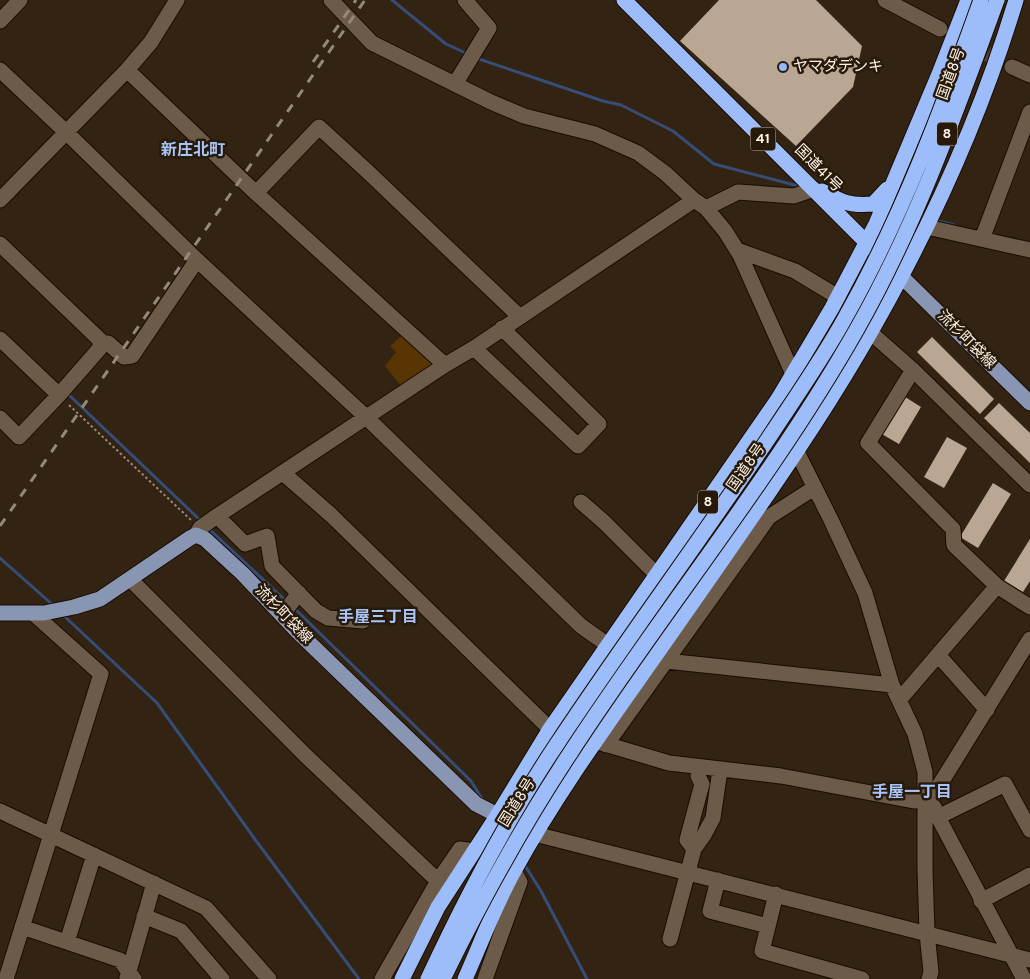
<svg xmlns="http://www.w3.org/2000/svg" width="1030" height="979" viewBox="0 0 1030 979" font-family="Overpass,'Noto Sans JP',sans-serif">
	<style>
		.green { fill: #593504 }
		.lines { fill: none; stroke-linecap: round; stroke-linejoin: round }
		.stream { stroke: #364d78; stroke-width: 3 }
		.building { fill: #baa793 }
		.minor-tunnel { stroke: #504233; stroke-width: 15; stroke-dasharray: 15 8; stroke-linecap: butt }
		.minor-casing { stroke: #190c01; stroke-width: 17 }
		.major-casing { stroke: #190c01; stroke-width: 17 }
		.highway-casing { stroke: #190c01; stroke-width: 17 }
		.path { stroke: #96897b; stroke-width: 2; stroke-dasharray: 2.5 2.5; stroke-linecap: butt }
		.minor { stroke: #6c5b49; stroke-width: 15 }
		.major { stroke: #8996b3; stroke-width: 15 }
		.highway { stroke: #9dbdfa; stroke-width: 15 }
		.rail { stroke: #95897b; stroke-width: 3; stroke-dasharray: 9 9; stroke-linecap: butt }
		.highway-bridge-casing { stroke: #190c01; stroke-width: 17; stroke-linecap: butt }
		.highway-bridge { stroke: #9dbdfa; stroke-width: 15 }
		.poi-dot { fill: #93b7fd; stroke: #281a0a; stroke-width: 2 }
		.labels { text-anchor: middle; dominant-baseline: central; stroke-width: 5; stroke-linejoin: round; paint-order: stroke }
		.shield { fill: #281a0a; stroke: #bcb1a5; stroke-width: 1 }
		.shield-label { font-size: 14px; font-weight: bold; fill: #fcf2e7 }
		.poi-label { font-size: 15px; fill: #fcf2e7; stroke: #281a0a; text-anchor: start }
		.street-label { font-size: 15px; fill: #fcf2e7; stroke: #281a0a }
		.neighbourhood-label { font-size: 16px; font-weight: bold; fill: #a8c4f8; stroke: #281a0a }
	</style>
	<rect width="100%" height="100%" fill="#322313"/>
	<path class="green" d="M405 333 435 359 434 367 402 387 385 366 396 352 390 346Z"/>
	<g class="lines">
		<path class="stream" d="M392 0 446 44 468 54
			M476 58 603 101 621 105 673 131 714 164 802 187
			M934 220 954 225
			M69 395 202 522
			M209 529 286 601
			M0 558 54 606
			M293 607 471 781 484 802
			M62 614 157 703 257 842 359 979
			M524 864 541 891 587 979"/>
	</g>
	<path class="building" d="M719 0H816L862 46 853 87 796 146 680 41Z
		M932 337 994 399 980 414 917 352Z
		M902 395 921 407 899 444 880 433Z
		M999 403 1030 433V463L984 418Z
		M947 437 967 448 944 488 924 477Z
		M993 483 1011 494 978 548 960 537Z
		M1030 539V581L1023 592 1004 581Z"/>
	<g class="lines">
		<path class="minor-tunnel" d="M967 43 1012 67"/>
		<defs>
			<path id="minor" d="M331 0 372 43 491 102 524 116 595 134 638 153 665 173 694 200 706 208 725 231 740 255 793 374
				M885 0 940 29
				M0 21 20 0
				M1012 67 1030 75
				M0 70 66 132 197 260 366 417 581 626 608 645
				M127 70 256 193 445 365
				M455 84 489 28 465 0
				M256 193 319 127 367 171 520 317
				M0 200 127 70 151 42 177 0
				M706 208 738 192 794 196 814 189
				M927 227 1030 250
				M982 239 1030 112
				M0 244 100 340V348L59 395 19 437 0 418
				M737 250 795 271 838 297
				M870 332 913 370 1030 485
				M0 339 59 395
				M100 344 108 343 124 357 132 356 197 260
				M474 348 578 446 599 424 502 328
				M913 370 868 443 953 529 954 545 997 586 1030 607
				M797 452 831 520 865 593 892 685 915 734 925 772V870L927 933 931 972 929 979
				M283 473 331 515 550 729
				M581 502 604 522 657 575
				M217 516 245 544 267 536 272 566 316 611 328 618 363 621
				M196 535 200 528 217 516 445 365 474 348 694 200
				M130 579 305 755 438 881
				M282 615 299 593
				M939 656 987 710
				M660 658 666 661 892 685
				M900 699 997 586
				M595 741 669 763 781 776 914 801 925 800 934 807 938 817 1024 979
				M606 745 769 517 814 488
				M925 800 937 789 1030 639
				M0 811 206 908 269 979
				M938 817 1005 784 1030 830
				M535 834 1030 960
				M694 849 687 840 702 784 698 776
				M718 880 710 911 768 926
				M776 894 762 951 862 979
				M981 901 1030 875
				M144 916 181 931 222 979
				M22 927 120 960 134 979
				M670 939 694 849 704 835 713 818 720 770
				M67 942 94 855
				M127 978 154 883
				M6 979 101 674 34 614
				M382 979 438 881 460 849 474 851
				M485 979 520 882 514 871"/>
			<path id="major" d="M902 277 1030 403
				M0 613H44L74 607 100 599 190 538 196 535 205 539 243 574 297 631 476 804 509 821"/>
			<path id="highway" d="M624 0 872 248
				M822 191C842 202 849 206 873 204L887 189
				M402 979 438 907 497 816 550 729 778 399 832 308 876 224 939 74 968 0
				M465 979C481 943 495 905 514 871 554 798 603 730 651 662 700 592 749 523 796 452 890 312 967 162 1016 0"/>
		</defs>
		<use href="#minor" class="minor-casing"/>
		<use href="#major" class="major-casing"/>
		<use href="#highway" class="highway-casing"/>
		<path class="path" d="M69 405 191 520"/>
		<use href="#minor" class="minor"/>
		<use href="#major" class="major"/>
		<use href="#highway" class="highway"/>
		<path class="rail" d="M313 62 356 0
			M0 526 365 0"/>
		<defs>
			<path id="highway-bridge" d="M428 979C466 897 508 817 559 741 628 637 703 537 772 433 797 395 823 358 845 318 902 217 942 109 981 0
				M443 979C482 899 522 826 571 752 664 609 773 477 857 329 916 225 956 112 997 0"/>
		</defs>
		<use href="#highway-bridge" class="highway-bridge-casing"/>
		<use href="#highway-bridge" class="highway-bridge"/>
	</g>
	<circle class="poi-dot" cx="783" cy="67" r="5"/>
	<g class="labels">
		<g class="shield">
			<rect x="937" y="122.5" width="20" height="23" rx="4"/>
			<rect x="750.5" y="127.5" width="25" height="23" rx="4"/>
			<rect x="698" y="490.5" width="20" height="23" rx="4"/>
		</g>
		<g class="shield-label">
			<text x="947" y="134">8</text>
			<text x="763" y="139">41</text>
			<text x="708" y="502">8</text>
		</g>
		<g class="poi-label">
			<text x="793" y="67">ヤマダデンキ</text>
		</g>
		<g class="street-label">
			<text transform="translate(952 74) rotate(-70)">国道8号</text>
			<text transform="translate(818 169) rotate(45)">国道41号</text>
			<text transform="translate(966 340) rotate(45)">流杉町袋線</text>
			<text transform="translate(747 468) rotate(-55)">国道8号</text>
			<text transform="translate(283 615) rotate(46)">流杉町袋線</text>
			<text transform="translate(518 803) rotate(-58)">国道8号</text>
		</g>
		<g class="neighbourhood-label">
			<text x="193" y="151">新庄北町</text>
			<text x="378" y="618">手屋三丁目</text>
			<text x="912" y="793">手屋一丁目</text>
		</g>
	</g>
</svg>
